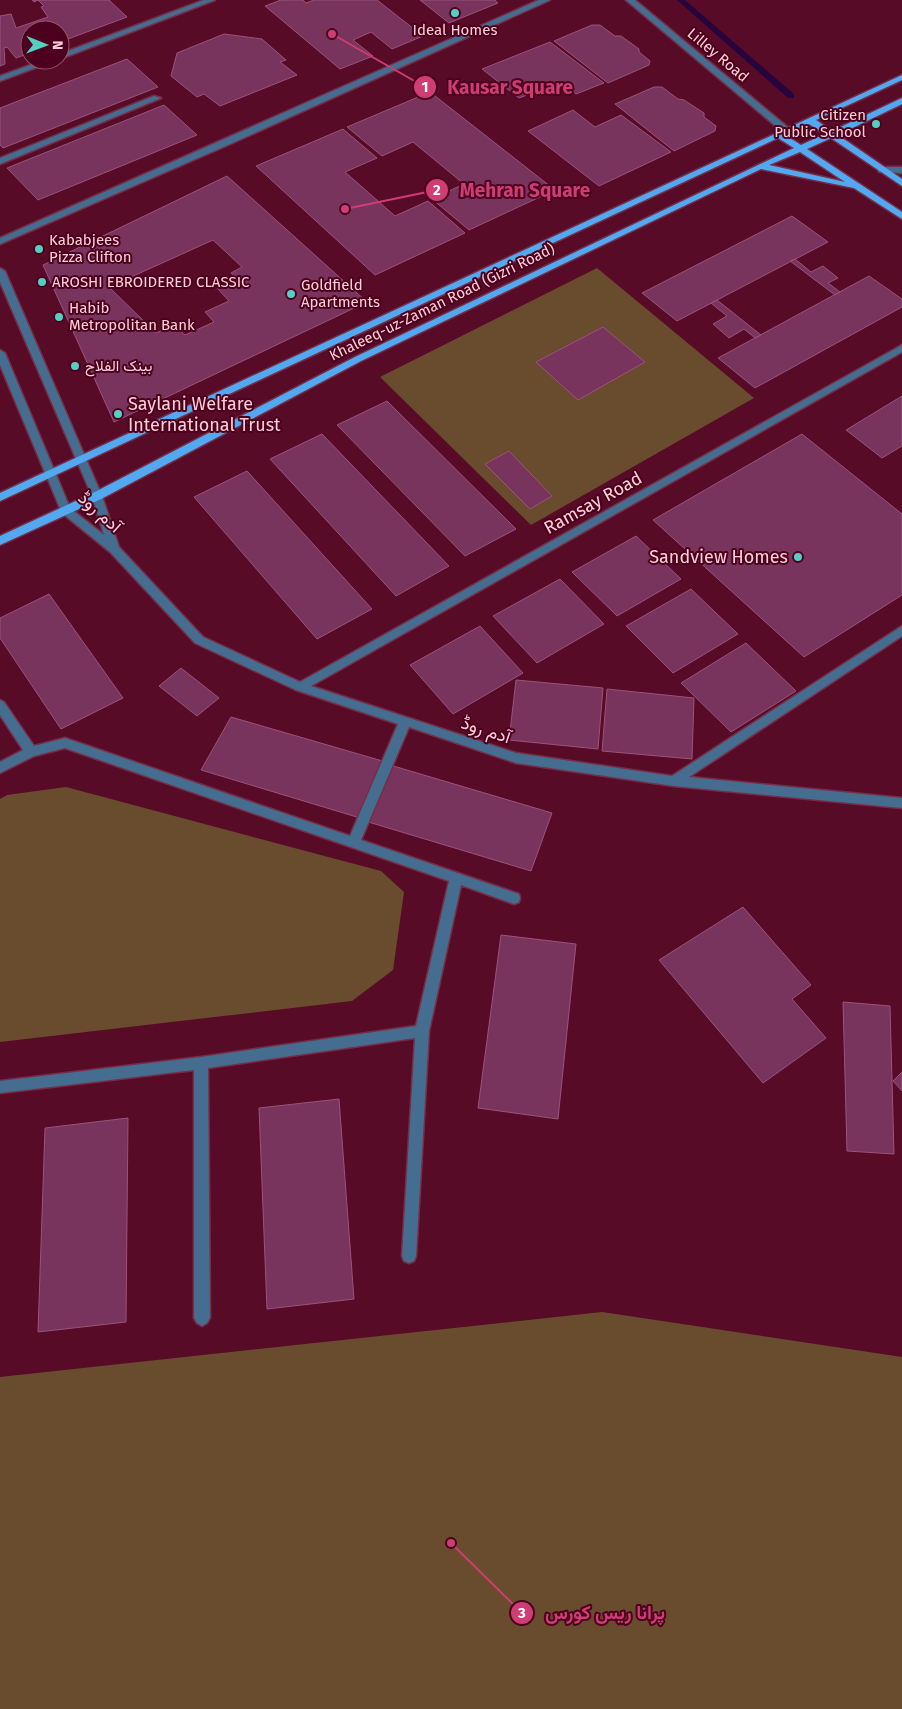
<svg xmlns="http://www.w3.org/2000/svg" width="902" height="1709" viewBox="0 0 902 1709" font-family="'Fira Sans',Vazirmatn,sans-serif">
	<style>
		.green { fill: #694c2d }
		.lines { fill: none; stroke-linecap: round; stroke-linejoin: round }
		.stream { fill: #25053c; fill-rule: evenodd }
		.building { fill: #79345d; stroke: #9b527c; fill-rule: evenodd }
		.minor-casing { stroke: #762e47; stroke-width: 3 }
		.major-casing { stroke: #762e47; stroke-width: 3 }
		.minor { fill: #456d90; fill-rule: evenodd }
		.major { fill: #52a9f1; fill-rule: evenodd }
		.poi-dot { fill: #57cec2; stroke: #4c001d; stroke-width: 2 }
		.labels { text-anchor: middle; dominant-baseline: central; stroke-width: 4; stroke-linejoin: round; paint-order: stroke }
		.far-poi-label { font-size: 15px; fill: #ffcfd8; stroke: #4c001d; text-anchor: start }
		.far-street-label { font-size: 15px; fill: #ffcfd8; stroke: #4c001d }
		.poi-label { font-size: 18px; fill: #ffcfd8; stroke: #4c001d; text-anchor: start }
		.street-label { font-size: 18px; fill: #ffcfd8; stroke: #4c001d }
		.leader { fill: none; stroke: #ce3d74; stroke-width: 2 }
		.callout-dot { fill: #ce3d74; stroke: #4c001d; stroke-width: 2 }
		.mark-label { font-size: 15px; text-anchor: middle; font-weight: bold; fill: #fff }
		.callout-label { font-size: 19px; text-anchor: middle; font-weight: bold; fill: #ce3d74; stroke: #4c001d; stroke-width: 4; stroke-linejoin: round; paint-order: stroke }
	</style>
	<rect width="100%" height="100%" fill="#580b27"/>
	<path class="green" d="M597 268 754 398 531 525 380 377Z
		M66 787 381 871 404 892 393 970 352 1001 0 1042V799L7 795Z
		M602 1312 902 1357V1709H0V1377Z"/>
	<g class="lines">
		<path class="stream" d="M677 0H685L794 94V98H788Z"/>
	</g>
	<path class="building" d="M32 0H109L127 17 60 42V30H30V53L16 58 7 47 4 48 5 64 0 66V16L11 14 16 28 48 17 41 7 44 6 38 0 34 2Z
		M281 0H303L306 3 314 0H377L423 36 392 49 371 32 353 40 373 56 340 69 265 6Z
		M420 0H495L498 3 449 23Z
		M592 25H600L615 36H621L639 49V52L650 61 649 65 608 83 554 41Z
		M224 34 262 39 286 60 280 62 297 75 220 106 204 94 197 97 171 76 177 53Z
		M550 42 604 83 576 94 562 82 519 98 482 69Z
		M127 59 158 87 3 148 0 145V108Z
		M654 87H662L678 99 684 100 704 113V117L716 126 715 131 674 151 615 104Z
		M430 92 555 190 469 230 432 199 464 184 413 142 382 156 347 127Z
		M164 105 197 135 38 200 7 168Z
		M573 110 595 127 621 115 671 152 599 186 528 131Z
		M343 129 377 158 345 172 395 216 428 201 465 233 375 275 256 166Z
		M227 176 367 302 114 422 43 265ZM213 240 242 267 231 273 238 279 217 288 229 301 205 312 214 322 185 335 174 325 156 333 109 287Z
		M792 216 828 242 677 321 642 293Z
		M795 259 811 272 823 266 838 278 828 283 840 292 835 295 790 261Z
		M869 276 902 299V307L755 388 718 358Z
		M717 300 761 335 755 338 744 329 729 338 713 324 727 316 711 303Z
		M603 327 645 362 578 400 536 362Z
		M902 396V446L882 458 846 430Z
		M387 401 516 529 465 556 337 425Z
		M322 434 449 566 396 596 270 459Z
		M802 434 902 514V595L804 657 653 520Z
		M509 451 552 496 530 509 485 464Z
		M247 471 372 609 317 639 194 497Z
		M636 536 681 579 617 616 572 572Z
		M560 579 604 624 537 663 493 616Z
		M691 589 738 634 673 673 626 626Z
		M49 594 123 698 61 729 0 638V618Z
		M480 626 523 673 453 714 410 665Z
		M746 643 796 691 731 732 681 683Z
		M181 668 219 698 197 716 159 686Z
		M516 680 603 688 598 749 509 740Z
		M607 689 694 698 692 759 602 751Z
		M231 717 386 762 360 818 201 770Z
		M390 765 552 813 531 871 365 821Z
		M743 907 811 985 792 999 826 1038 763 1083 659 960Z
		M501 935 576 944 558 1119 478 1108Z
		M843 1002 890 1006 894 1154 847 1151Z
		M902 1072V1091L893 1081Z
		M339 1099 354 1299 267 1309 259 1108Z
		M128 1118 126 1322 38 1332 45 1128Z"/>
	<g class="lines">
		<defs>
			<path id="minor" d="M204 0H215L60 59V54Z
				M539 0H550L228 145 0 244V238Z
				M626 0H635L791 130V134H785Z
				M44 60H56L0 81V76Z
				M154 96 161 98 0 164V158Z
				M882 167H902V173L879 172 878 170Z
				M0 268 5 271 102 496 119 547 203 637 300 682 902 345V352L311 686 516 753 672 776 902 626V636L689 777 902 798V808L674 786 516 763 409 727 361 840 519 894 520 898 519 902 514 904 461 885 429 1031 416 1256 414 1261 409 1263 404 1261 402 1256 415 1038 208 1068 210 1318 207 1323 202 1326 197 1323 194 1318V1070L0 1093V1081L201 1057 416 1026 449 881 65 748 34 756 0 773V762L23 750 0 715V700L4 702 34 746 65 738 350 836 398 724 296 690 195 643 110 552 62 513 0 365V350L5 353 70 508 104 535 92 496 0 282Z"/>
			<path id="major" d="M902 75V80L816 120 832 131 902 98V104L838 135 902 179V186L831 138 807 149 902 212V219L854 188 761 169 361 361 101 499 0 545V536L93 493 355 357 794 148 778 138 0 501V493ZM809 124 825 134 801 145 785 135ZM800 152 845 182 769 165Z"/>
		</defs>
		<use href="#minor" class="minor-casing"/>
		<use href="#major" class="major-casing"/>
		<use href="#minor" class="minor"/>
		<use href="#major" class="major"/>
	</g>
	<g class="poi-dot">
		<circle cx="455" cy="13" r="5"/>
		<circle cx="876" cy="124" r="5"/>
		<circle cx="39" cy="249" r="5"/>
		<circle cx="42" cy="282" r="5"/>
		<circle cx="291" cy="294" r="5"/>
		<circle cx="59" cy="317" r="5"/>
		<circle cx="75" cy="366" r="5"/>
		<circle cx="118" cy="414" r="5"/>
		<circle cx="798" cy="557" r="5"/>
	</g>
	<g class="labels">
		<g class="far-poi-label">
			<text x="455" y="30" text-anchor="middle">Ideal Homes</text>
			<text x="866" y="115" text-anchor="end">Citizen<tspan x="866" dy="17">Public School</tspan></text>
			<text x="49" y="240">Kababjees<tspan x="49" dy="17">Pizza Clifton</tspan></text>
			<text x="52" y="282">AROSHI EBROIDERED CLASSIC</text>
			<text x="301" y="285">Goldfield<tspan x="301" dy="17">Apartments</tspan></text>
			<text x="69" y="308">Habib<tspan x="69" dy="17">Metropolitan Bank</tspan></text>
			<text x="85" y="366">بینک الفلاح</text>
		</g>
		<g class="far-street-label">
			<text transform="translate(718 55) rotate(40)">Lilley Road</text>
			<text transform="translate(442 302) rotate(-26)">Khaleeq-uz-Zaman Road (Gizri Road)</text>
		</g>
		<g class="poi-label">
			<text x="128" y="404">Saylani Welfare<tspan x="128" dy="21">International Trust</tspan></text>
			<text x="788" y="557" text-anchor="end">Sandview Homes</text>
		</g>
		<g class="street-label">
			<text transform="translate(593 503) rotate(-29)">Ramsay Road</text>
			<text transform="translate(100 512) rotate(42)">آدم روڈ</text>
			<text transform="translate(486 730) rotate(18)">آدم روڈ</text>
		</g>
	</g>
	<path class="leader" d="M332 34L425 87M345 209L437 190M451 1543L522 1613"/>
	<g class="callout-dot">
		<circle cx="332" cy="34" r="5"/>
		<circle cx="345" cy="209" r="5"/>
		<circle cx="451" cy="1543" r="5"/>
		<circle cx="425" cy="87" r="12"/>
		<circle cx="437" cy="190" r="12"/>
		<circle cx="522" cy="1613" r="12"/>
	</g>
	<g class="mark-label">
		<text x="425" y="92">1</text>
		<text x="437" y="195">2</text>
		<text x="522" y="1618">3</text>
	</g>
	<g class="callout-label">
		<text x="510" y="94">Kausar Square</text>
		<text x="525" y="197">Mehran Square</text>
		<text x="605" y="1619">پرانا ریس کورس</text>
	</g>
	<g transform="translate(45 45) rotate(91)"><circle r="24" fill="#4c001d" stroke="#945368"/>
	<path d="M0-4L9 19L0 12L-9 19Z" fill="#57cec2"/>
	<text y="-8" font-size="14" font-weight="bold" text-anchor="middle" fill="#ffcfd8">N</text>
	</g>
</svg>
